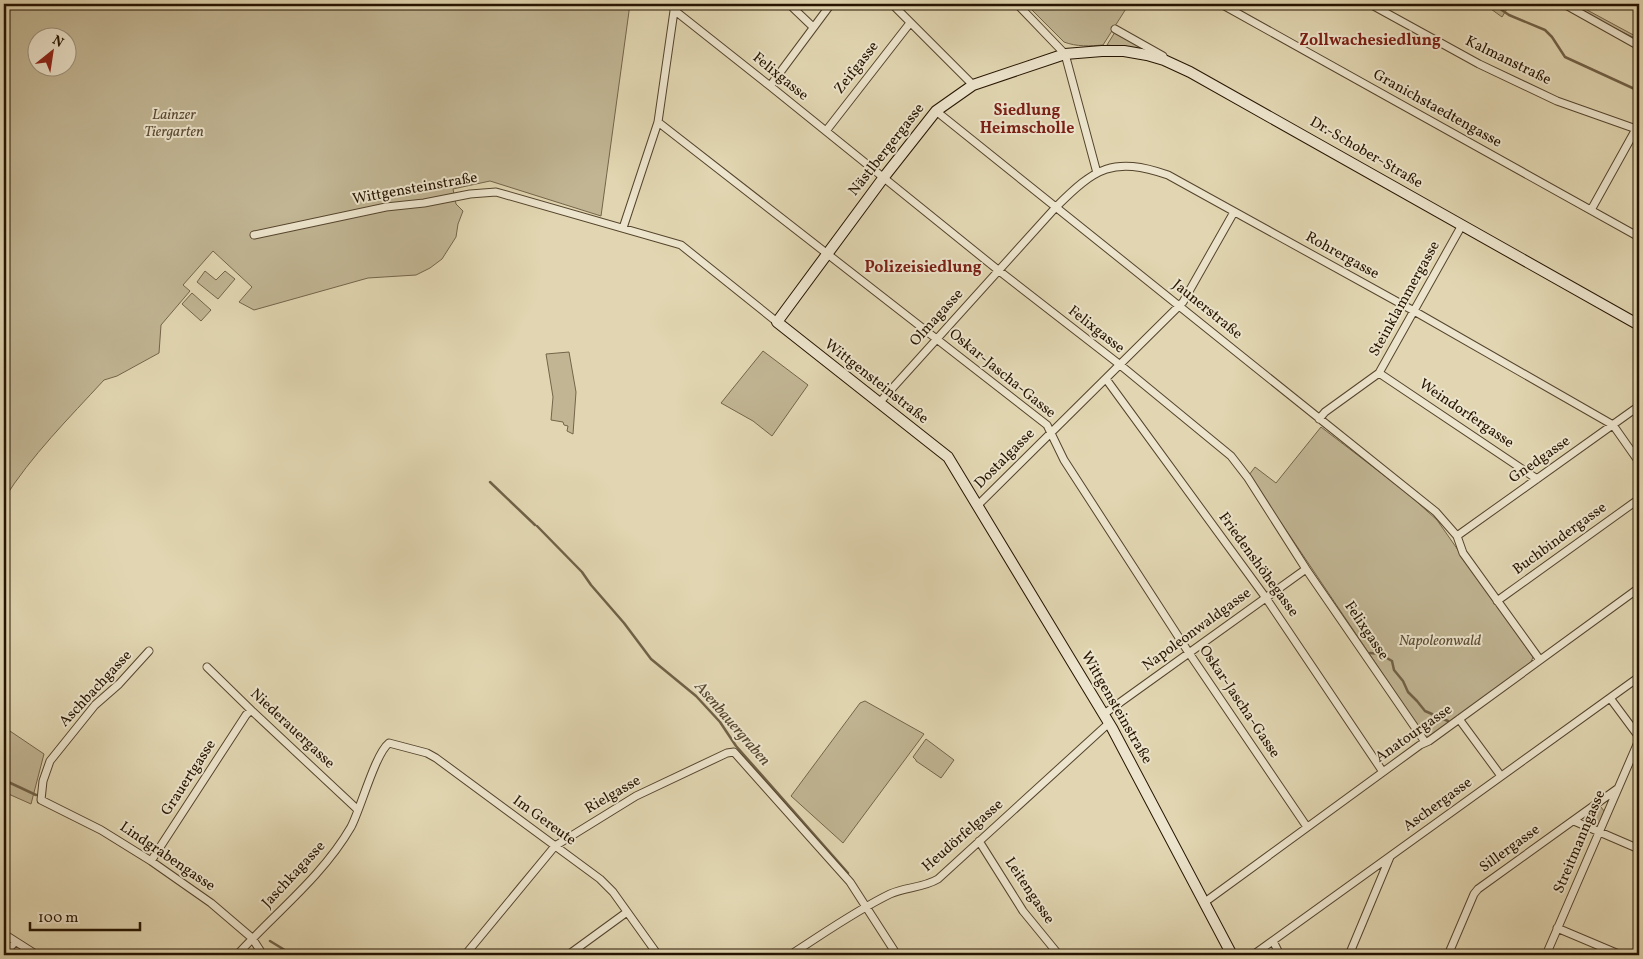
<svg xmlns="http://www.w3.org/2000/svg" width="1643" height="959" viewBox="0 0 1643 959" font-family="Vollkorn,serif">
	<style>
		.green { fill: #c1b593; stroke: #74644a; fill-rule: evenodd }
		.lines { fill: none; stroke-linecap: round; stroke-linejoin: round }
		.stream { stroke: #706147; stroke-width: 2.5 }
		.street-casing { stroke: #55442d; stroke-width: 9 }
		.secondary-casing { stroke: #261401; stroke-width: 12 }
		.street { stroke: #ece4cc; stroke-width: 7 }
		.secondary { stroke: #ece4cc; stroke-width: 10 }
		.labels { text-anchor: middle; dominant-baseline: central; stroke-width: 4; stroke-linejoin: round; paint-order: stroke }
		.street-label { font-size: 15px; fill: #261401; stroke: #ece4cc }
		.park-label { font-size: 15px; font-style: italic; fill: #5c4c34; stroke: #ece4cc }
		.neighbourhood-label { font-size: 16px; font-weight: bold; fill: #7a1f14; stroke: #ece4cc }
		.water-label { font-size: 16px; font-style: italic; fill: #57472f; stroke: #ece4cc }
	</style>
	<rect width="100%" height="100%" fill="#e1d6b1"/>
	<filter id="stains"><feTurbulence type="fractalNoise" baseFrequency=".004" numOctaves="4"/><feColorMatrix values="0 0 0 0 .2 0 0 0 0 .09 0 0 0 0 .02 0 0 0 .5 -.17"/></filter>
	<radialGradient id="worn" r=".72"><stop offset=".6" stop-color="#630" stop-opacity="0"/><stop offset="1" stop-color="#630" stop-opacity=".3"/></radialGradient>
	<path class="green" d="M4 4H630L601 216 490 181 453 189 456 204 463 211 458 224 456 237 442 259 430 268 416 275 368 278 254 310 239 302 252 287 213 251 183 285 190 291 161 325 159 353 117 376 104 380C69 418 31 456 4 499ZM38 38H68V68H38Z
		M1026 4H1129L1103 45C1090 46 1077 47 1064 42Z
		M1484 4H1510L1502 17Z
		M1572 4H1576L1639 38V40L1598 20Z
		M1115 32 1145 50 1107 45Z
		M205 271 216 280 225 271 235 279 218 299 197 282Z
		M192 293 211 310 201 321 182 304Z
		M763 351 808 385 772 436 753 421 721 403Z
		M569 352 576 392 573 434 567 431 568 426 564 425 563 422 551 420 553 397 546 354Z
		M1321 427 1407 493 1437 520 1533 657 1531 662 1523 669 1428 737 1424 735 1249 475 1255 467 1276 483Z
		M865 701 924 734 843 843 791 796 860 703Z
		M4 727 44 754 31 804 4 792Z
		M926 739 954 760 941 778 916 761V760L913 757Z
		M1600 806 1605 812 1600 824 1596 827 1586 823 1584 817Z"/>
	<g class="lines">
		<path class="stream" d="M1493 4 1509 15 1545 30 1552 37 1565 57 1639 91
			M490 482 535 525
			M537 526 582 572 591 585 624 623 651 659 696 696 720 722 736 746 848 873
			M1370 653 1380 654 1392 661 1394 670 1403 681 1408 692 1417 701 1425 711 1448 721
			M4 780 36 795
			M270 941 293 955"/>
		<defs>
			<path id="street" d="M789 4 813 27
				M892 4 973 85
				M1017 4 1065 54 1097 173
				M1221 4 1639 237
				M1370 4 1479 64 1557 101 1639 130
				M1564 4 1639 46
				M674 10 770 86 998 270 1119 364 1231 456 1248 478 1306 569 1425 742
				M1115 29 1163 56
				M770 86 831 4
				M936 111 1436 512 1457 536 1463 553 1540 660
				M658 122 1047 425 1064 460 1189 653 1307 827
				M826 131 910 23
				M1591 210 1636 129
				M623 228 658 122 675 4
				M254 235 386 207 424 203 470 194 496 192 681 245 777 322
				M1379 373 1537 479
				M1106 379 1266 598 1383 772
				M879 403 1056 207C1095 168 1113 156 1168 175L1414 311 1613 425 1639 462
				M1319 419 1325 412 1379 373 1462 225
				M977 506 1183 302 1234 212
				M1457 536 1639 406
				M1497 601 1639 499
				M149 651 119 684 95 705 50 761 43 781 41 800 101 830 151 861 211 903 252 938 263 955
				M207 667 251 710 358 810
				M1610 698 1639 737
				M1104 714 1306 569
				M1459 719 1501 776
				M1574 821 1639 849
				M979 841 1023 911 1059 955
				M151 861 246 715 251 710
				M1205 902 1420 745 1429 741 1639 588
				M1557 928 1621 955
				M4 934 37 955
				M1273 941 1280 955
				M4 954 15 942
				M237 955C275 913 322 877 351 827 361 808 375 754 389 743L427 753 436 758 600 879 613 892 658 955
				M465 955 555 846 636 796 727 753 734 752 850 882 897 955
				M568 955 627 912
				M790 955C823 934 855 911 890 894 905 887 923 888 938 879L1109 723
				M1253 955 1639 677
				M1349 955 1390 857
				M1448 955 1474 894 1478 889 1617 789
				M1546 955 1639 740"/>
			<path id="secondary" d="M1232 955 1112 728 948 457 777 322 884 177 936 111 973 85 1065 54 1102 51H1124L1147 55 1164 60 1190 72 1639 325"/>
		</defs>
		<use href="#street" class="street-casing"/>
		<use href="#secondary" class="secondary-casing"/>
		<use href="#street" class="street"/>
		<use href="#secondary" class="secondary"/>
	</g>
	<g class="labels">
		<g class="street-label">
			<text transform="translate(1508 61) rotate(26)">Kalmanstraße</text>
			<text transform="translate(857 68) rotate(-52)">Zeifgasse</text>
			<text transform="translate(780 77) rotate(39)">Felixgasse</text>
			<text transform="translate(1437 109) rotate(29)">Granichstaedtengasse</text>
			<text transform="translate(887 150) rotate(-52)">Nästlbergergasse</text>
			<text transform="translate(1366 153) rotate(30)">Dr.-Schober-Straße</text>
			<text transform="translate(415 189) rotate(-10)">Wittgensteinstraße</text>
			<text transform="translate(1342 256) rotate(29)">Rohrergasse</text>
			<text transform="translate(1405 299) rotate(-61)">Steinklammergasse</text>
			<text transform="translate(1207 310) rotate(39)">Jaunerstraße</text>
			<text transform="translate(937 318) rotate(-48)">Olmagasse</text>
			<text transform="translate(1096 330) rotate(38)">Felixgasse</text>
			<text transform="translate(1002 374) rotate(39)">Oskar-Jascha-Gasse</text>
			<text transform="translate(876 382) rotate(38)">Wittgensteinstraße</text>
			<text transform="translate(1466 414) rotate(34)">Weindorfergasse</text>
			<text transform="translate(1005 459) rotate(-45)">Dostalgasse</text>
			<text transform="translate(1540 460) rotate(-35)">Gnedgasse</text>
			<text transform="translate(1560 539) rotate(-36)">Buchbindergasse</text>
			<text transform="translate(1258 565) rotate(54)">Friedenshöhegasse</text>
			<text transform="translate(1197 630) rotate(-36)">Napoleonwaldgasse</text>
			<text transform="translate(1366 631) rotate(56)">Felixgasse</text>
			<text transform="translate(96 689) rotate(-47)">Aschbachgasse</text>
			<text transform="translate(1239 702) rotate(56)">Oskar-Jascha-Gasse</text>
			<text transform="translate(1116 708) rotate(60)">Wittgensteinstraße</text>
			<text transform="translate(292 729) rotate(43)">Niederauergasse</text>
			<text transform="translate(1414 734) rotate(-35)">Anatourgasse</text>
			<text transform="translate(189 778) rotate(-57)">Grauertgasse</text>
			<text transform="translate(613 795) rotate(-30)">Rielgasse</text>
			<text transform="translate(1438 805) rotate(-36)">Aschergasse</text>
			<text transform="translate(544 821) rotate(36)">Im Gereute</text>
			<text transform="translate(963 836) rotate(-41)">Heudörfelgasse</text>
			<text transform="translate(1580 842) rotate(-67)">Streitmanngasse</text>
			<text transform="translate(1510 849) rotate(-36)">Sillergasse</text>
			<text transform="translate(167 857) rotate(34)">Lindgrabengasse</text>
			<text transform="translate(294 875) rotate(-47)">Jaschkagasse</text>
			<text transform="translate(1029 891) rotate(56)">Leitengasse</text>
		</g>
		<g class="park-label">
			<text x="174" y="115">Lainzer<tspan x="174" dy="17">Tiergarten</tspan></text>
			<text x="1440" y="641">Napoleonwald</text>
		</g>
		<g class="neighbourhood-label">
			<text x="1370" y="41">Zollwachesiedlung</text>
			<text x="1027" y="111">Siedlung<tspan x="1027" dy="18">Heimscholle</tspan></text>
			<text x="923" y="268">Polizeisiedlung</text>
		</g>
		<g class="water-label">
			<text transform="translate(732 724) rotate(49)">Asenbauergraben</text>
		</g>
	</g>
	<rect width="1643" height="959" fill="none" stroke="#e1d6b1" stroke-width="20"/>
	<rect x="5" y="5" width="1633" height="949" fill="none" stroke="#261401" stroke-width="2.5"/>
	<rect x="10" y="10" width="1623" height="939" fill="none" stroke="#261401"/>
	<g transform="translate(52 52) rotate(30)"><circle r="24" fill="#ece4cc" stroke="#9d917b"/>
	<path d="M0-4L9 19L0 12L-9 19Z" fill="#8f2418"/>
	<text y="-8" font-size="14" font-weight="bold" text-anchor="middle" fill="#261401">N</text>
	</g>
	<path d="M30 922v8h110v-8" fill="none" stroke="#261401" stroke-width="2.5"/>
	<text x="38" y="922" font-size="15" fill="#261401" stroke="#ece4cc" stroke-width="4" paint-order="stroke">100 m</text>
	<rect width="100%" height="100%" filter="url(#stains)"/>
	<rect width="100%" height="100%" fill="url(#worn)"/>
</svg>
